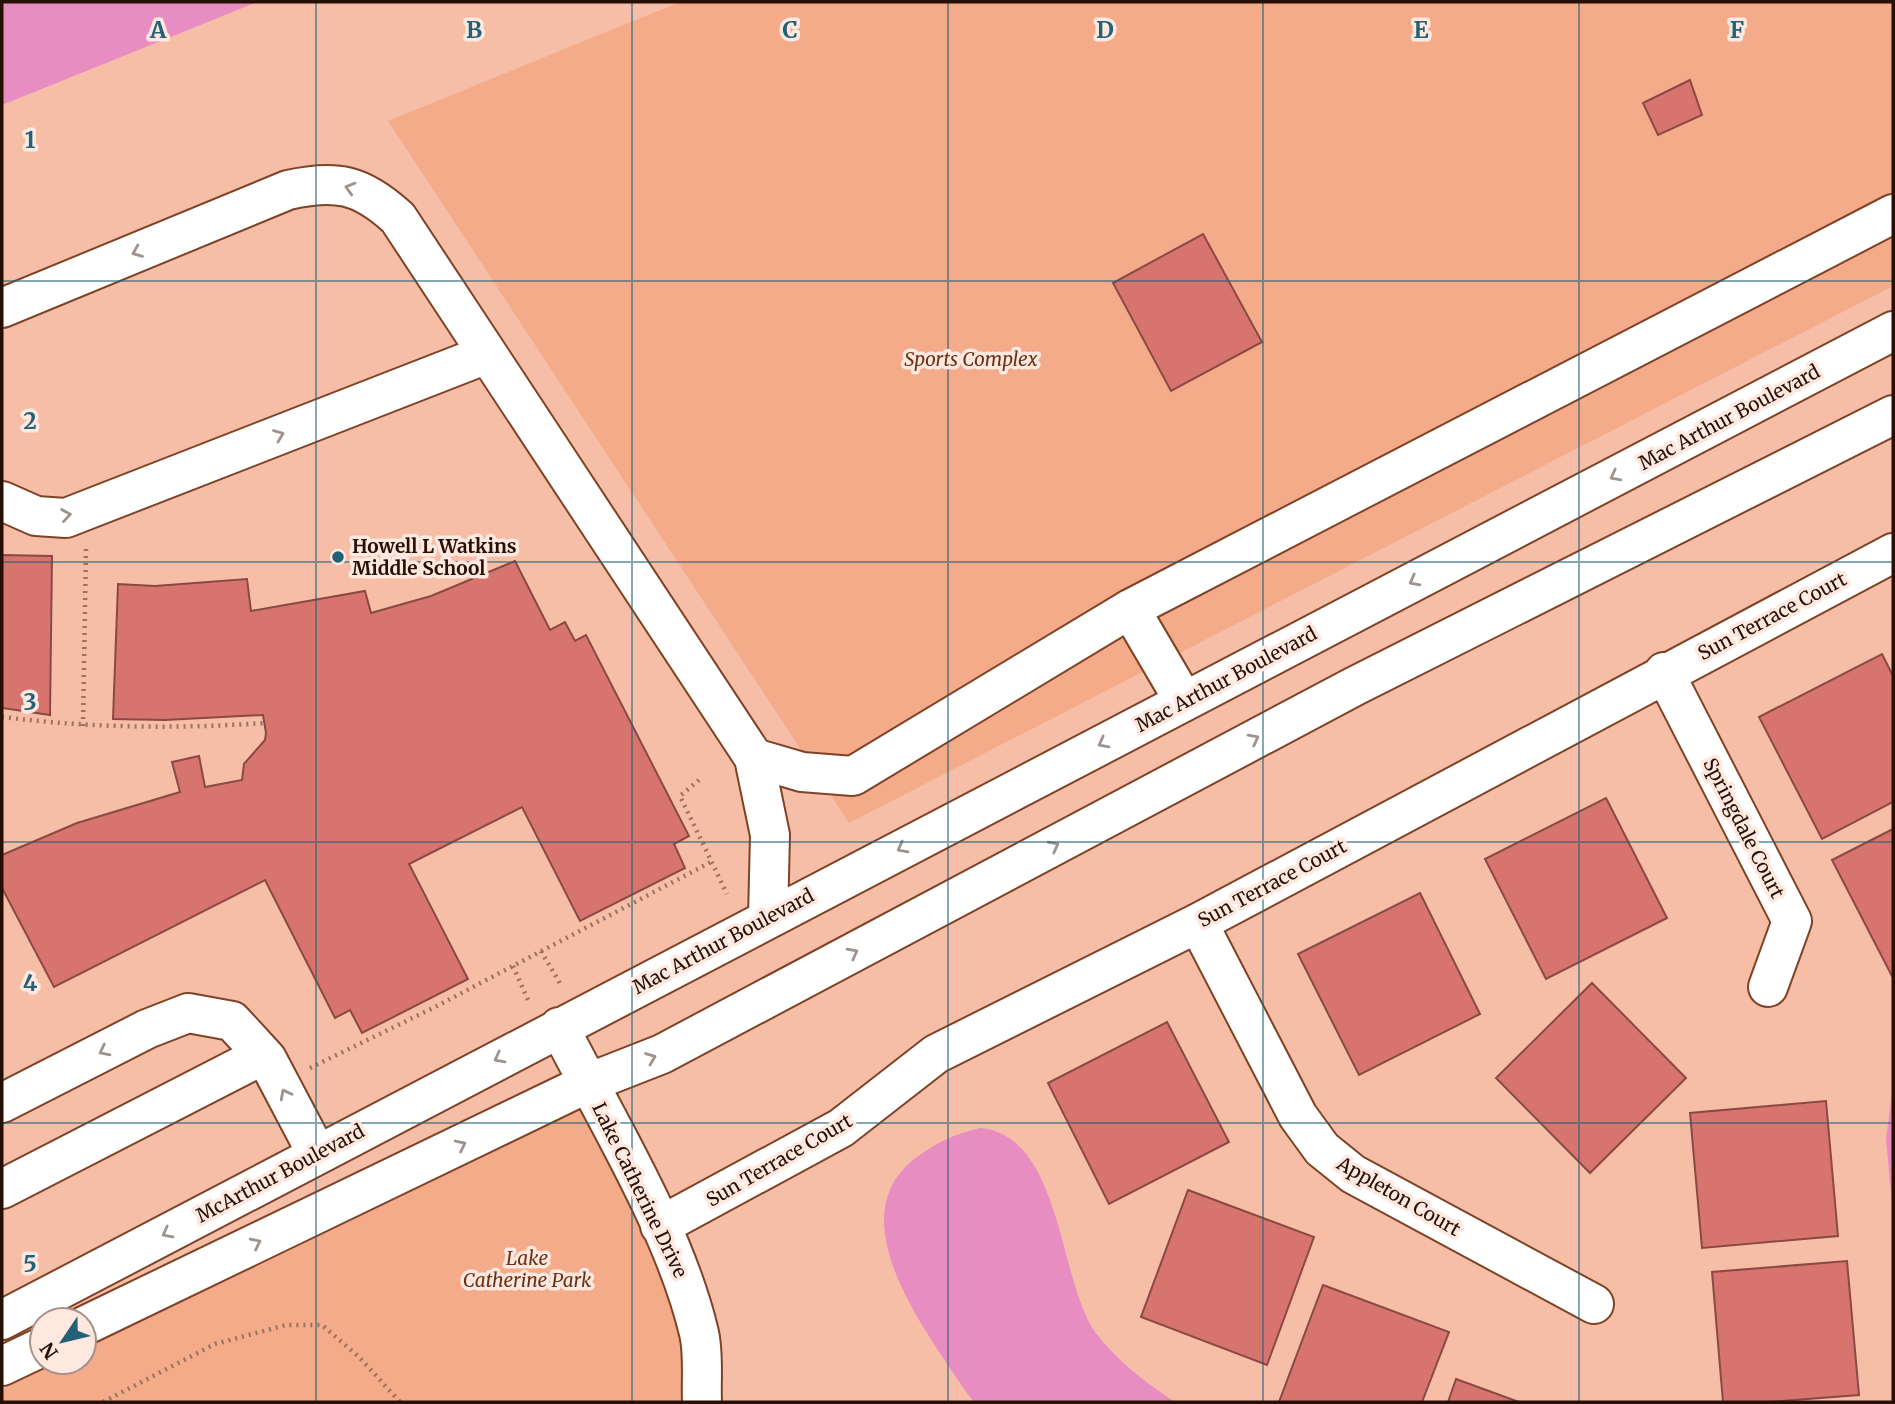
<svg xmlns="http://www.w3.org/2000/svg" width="1895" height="1404" viewBox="0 0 1895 1404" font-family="Merriweather,serif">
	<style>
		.green { fill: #f3ab8a }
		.water { fill: #e78dc1 }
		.building { fill: #d7746d; stroke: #8b4944; stroke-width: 2 }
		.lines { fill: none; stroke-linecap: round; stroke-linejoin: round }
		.minor-casing { stroke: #7e4327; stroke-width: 42 }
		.path { stroke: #9b715f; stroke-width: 4.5; stroke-dasharray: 2 5; stroke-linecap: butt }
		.minor { stroke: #fff; stroke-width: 38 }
		.oneway { stroke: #9e938e }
		.grid { fill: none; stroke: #226177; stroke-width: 2; stroke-opacity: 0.55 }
		.poi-dot { fill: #226177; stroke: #fee8df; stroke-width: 2.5 }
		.labels { text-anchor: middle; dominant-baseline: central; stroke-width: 7; stroke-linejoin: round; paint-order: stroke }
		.park-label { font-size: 19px; font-style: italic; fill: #6b3113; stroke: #fee8df }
		.street-label { font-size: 19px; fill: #270f04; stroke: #fee8df }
		.poi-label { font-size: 19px; font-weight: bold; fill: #270f04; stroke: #fee8df; text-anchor: start }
		.grid-label { font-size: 23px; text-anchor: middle; font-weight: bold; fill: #226177; stroke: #fee8df; stroke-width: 7; stroke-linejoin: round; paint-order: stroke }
	</style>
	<rect width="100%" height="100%" fill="#f6bea6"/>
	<path class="green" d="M680 2H1893V286L849 823 388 121Z
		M584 1094 656 1228 697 1402H2V1390L56 1362H84V1348Z"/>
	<path class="water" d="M2 2H257L2 105Z
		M1893 1086V1215L1886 1139Z
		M980 1128C1062 1135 1058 1279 1095 1332 1116 1360 1146 1383 1175 1402H974L964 1389C926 1331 839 1220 913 1160 935 1143 954 1134 980 1128Z"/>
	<path class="building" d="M1690 80 1702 115 1658 135 1643 103Z
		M1203 234 1262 342 1171 391 1113 283Z
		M2 555 52 556 50 715 2 708Z
		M515 561 550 630 565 622 575 641 586 635 689 836 674 844 685 868 580 921 522 807 409 864 468 979 362 1033 350 1010 335 1018 265 880 54 987 2 888V855L77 823 180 792 172 762 199 756 205 787 242 780 244 764 265 740 266 733 263 715 165 720 113 719 118 584 155 586 247 579 251 611 365 591 371 613 431 596Z
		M1882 654 1893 676V802L1822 839 1759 717Z
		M1606 798 1667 918 1546 979 1485 859Z
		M1893 829V978L1832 860Z
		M1420 893 1480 1014 1359 1075 1298 954Z
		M1592 983 1686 1078 1590 1173 1496 1078Z
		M1167 1022 1229 1142 1109 1204 1048 1083Z
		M1826 1101 1838 1236 1702 1248 1690 1113Z
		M1188 1190 1314 1237 1267 1365 1141 1317Z
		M1847 1261 1859 1395 1769 1402H1723L1712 1272Z
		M1323 1285 1449 1332 1422 1402H1279Z
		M1456 1379 1519 1402H1448Z"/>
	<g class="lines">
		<defs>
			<path id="minor" d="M2 308 288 190C336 179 361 184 398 218L754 758
				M2 501 36 516 66 518 487 354
				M1130 609 1184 701
				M1664 672 1792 921 1768 987
				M768 918 770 835 754 758 802 772 853 776 1130 609 1893 214
				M1198 923 1298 1116 1322 1149 1353 1174 1594 1304
				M559 1027C607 1121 675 1231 699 1333 704 1354 701 1380 702 1402
				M2 1103 147 1029 188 1013 232 1021 267 1059 317 1154
				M2 1189 263 1055
				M660 1226 841 1128 936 1054 1198 923 1893 553
				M2 1320 1893 331
				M84 1326 588 1083 662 1054 1355 686 1893 415
				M2 1366 42 1347"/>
		</defs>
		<use href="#minor" class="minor-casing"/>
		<path class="path" d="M2 717C92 728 174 729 265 723
			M83 726 86 549
			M699 780 680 796 727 894
			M541 951 561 985
			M513 966 528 1000
			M310 1068 435 1007 711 862
			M103 1402 215 1344 286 1325H322L359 1357 400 1402"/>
		<use href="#minor" class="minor"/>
	</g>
	<defs><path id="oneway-chevron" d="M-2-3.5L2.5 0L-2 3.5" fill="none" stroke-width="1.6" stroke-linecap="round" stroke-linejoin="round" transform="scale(1.75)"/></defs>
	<g class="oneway">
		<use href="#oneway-chevron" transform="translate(350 188) rotate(-164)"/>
		<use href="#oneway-chevron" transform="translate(137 252) rotate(158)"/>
		<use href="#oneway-chevron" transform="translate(279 435) rotate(-21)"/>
		<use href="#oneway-chevron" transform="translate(1615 476) rotate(152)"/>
		<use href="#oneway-chevron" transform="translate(66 515) rotate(-9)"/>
		<use href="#oneway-chevron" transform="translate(1414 581) rotate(152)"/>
		<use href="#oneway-chevron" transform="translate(1254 739) rotate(-28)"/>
		<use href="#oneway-chevron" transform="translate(1103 743) rotate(152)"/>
		<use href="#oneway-chevron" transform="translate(1054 846) rotate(-28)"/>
		<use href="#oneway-chevron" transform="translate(902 848) rotate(152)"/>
		<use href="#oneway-chevron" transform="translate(853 953) rotate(-28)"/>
		<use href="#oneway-chevron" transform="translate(104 1051) rotate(153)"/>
		<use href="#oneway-chevron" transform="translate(499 1058) rotate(152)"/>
		<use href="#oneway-chevron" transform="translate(651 1058) rotate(-21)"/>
		<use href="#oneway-chevron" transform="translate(285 1094) rotate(-118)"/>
		<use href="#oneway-chevron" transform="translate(461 1145) rotate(-26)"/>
		<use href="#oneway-chevron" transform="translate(167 1233) rotate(152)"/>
		<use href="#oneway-chevron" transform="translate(256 1243) rotate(-26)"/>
	</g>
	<path class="grid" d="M316 2V1402M632 2V1402M948 2V1402M1263 2V1402M1579 2V1402M2 281H1893M2 562H1893M2 842H1893M2 1123H1893"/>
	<circle class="poi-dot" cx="338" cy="557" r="7"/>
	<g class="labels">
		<g class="park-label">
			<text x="971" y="359">Sports Complex</text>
			<text x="527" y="1258">Lake<tspan x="527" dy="22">Catherine Park</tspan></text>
		</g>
		<g class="street-label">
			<text transform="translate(1729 417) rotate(-28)">Mac Arthur Boulevard</text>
			<text transform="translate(1772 616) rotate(-28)">Sun Terrace Court</text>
			<text transform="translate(1226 679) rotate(-28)">Mac Arthur Boulevard</text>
			<text transform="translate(1744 828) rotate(63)">Springdale Court</text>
			<text transform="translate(1272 883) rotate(-28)">Sun Terrace Court</text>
			<text transform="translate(723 941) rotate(-28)">Mac Arthur Boulevard</text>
			<text transform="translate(779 1160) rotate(-30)">Sun Terrace Court</text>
			<text transform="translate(280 1173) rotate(-28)">McArthur Boulevard</text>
			<text transform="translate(640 1190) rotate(64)">Lake Catherine Drive</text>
			<text transform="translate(1399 1196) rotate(30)">Appleton Court</text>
		</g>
		<g class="poi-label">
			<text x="352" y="546">Howell L Watkins<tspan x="352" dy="22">Middle School</tspan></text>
		</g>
	</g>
	<g class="grid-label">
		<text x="158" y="38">A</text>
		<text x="474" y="38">B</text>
		<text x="790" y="38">C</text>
		<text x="1105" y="38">D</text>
		<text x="1421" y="38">E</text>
		<text x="1737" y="38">F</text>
		<text x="30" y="148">1</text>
		<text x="30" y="429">2</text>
		<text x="30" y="710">3</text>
		<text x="30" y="991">4</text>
		<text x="30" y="1272">5</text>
	</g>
	<rect width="1895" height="1404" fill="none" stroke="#270f04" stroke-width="7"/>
	<g transform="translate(63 1341) rotate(235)"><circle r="33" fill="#fee8df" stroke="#a89187" stroke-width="2"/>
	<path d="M0-5L12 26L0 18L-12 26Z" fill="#226177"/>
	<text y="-10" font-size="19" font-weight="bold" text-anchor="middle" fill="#270f04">N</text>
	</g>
</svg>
